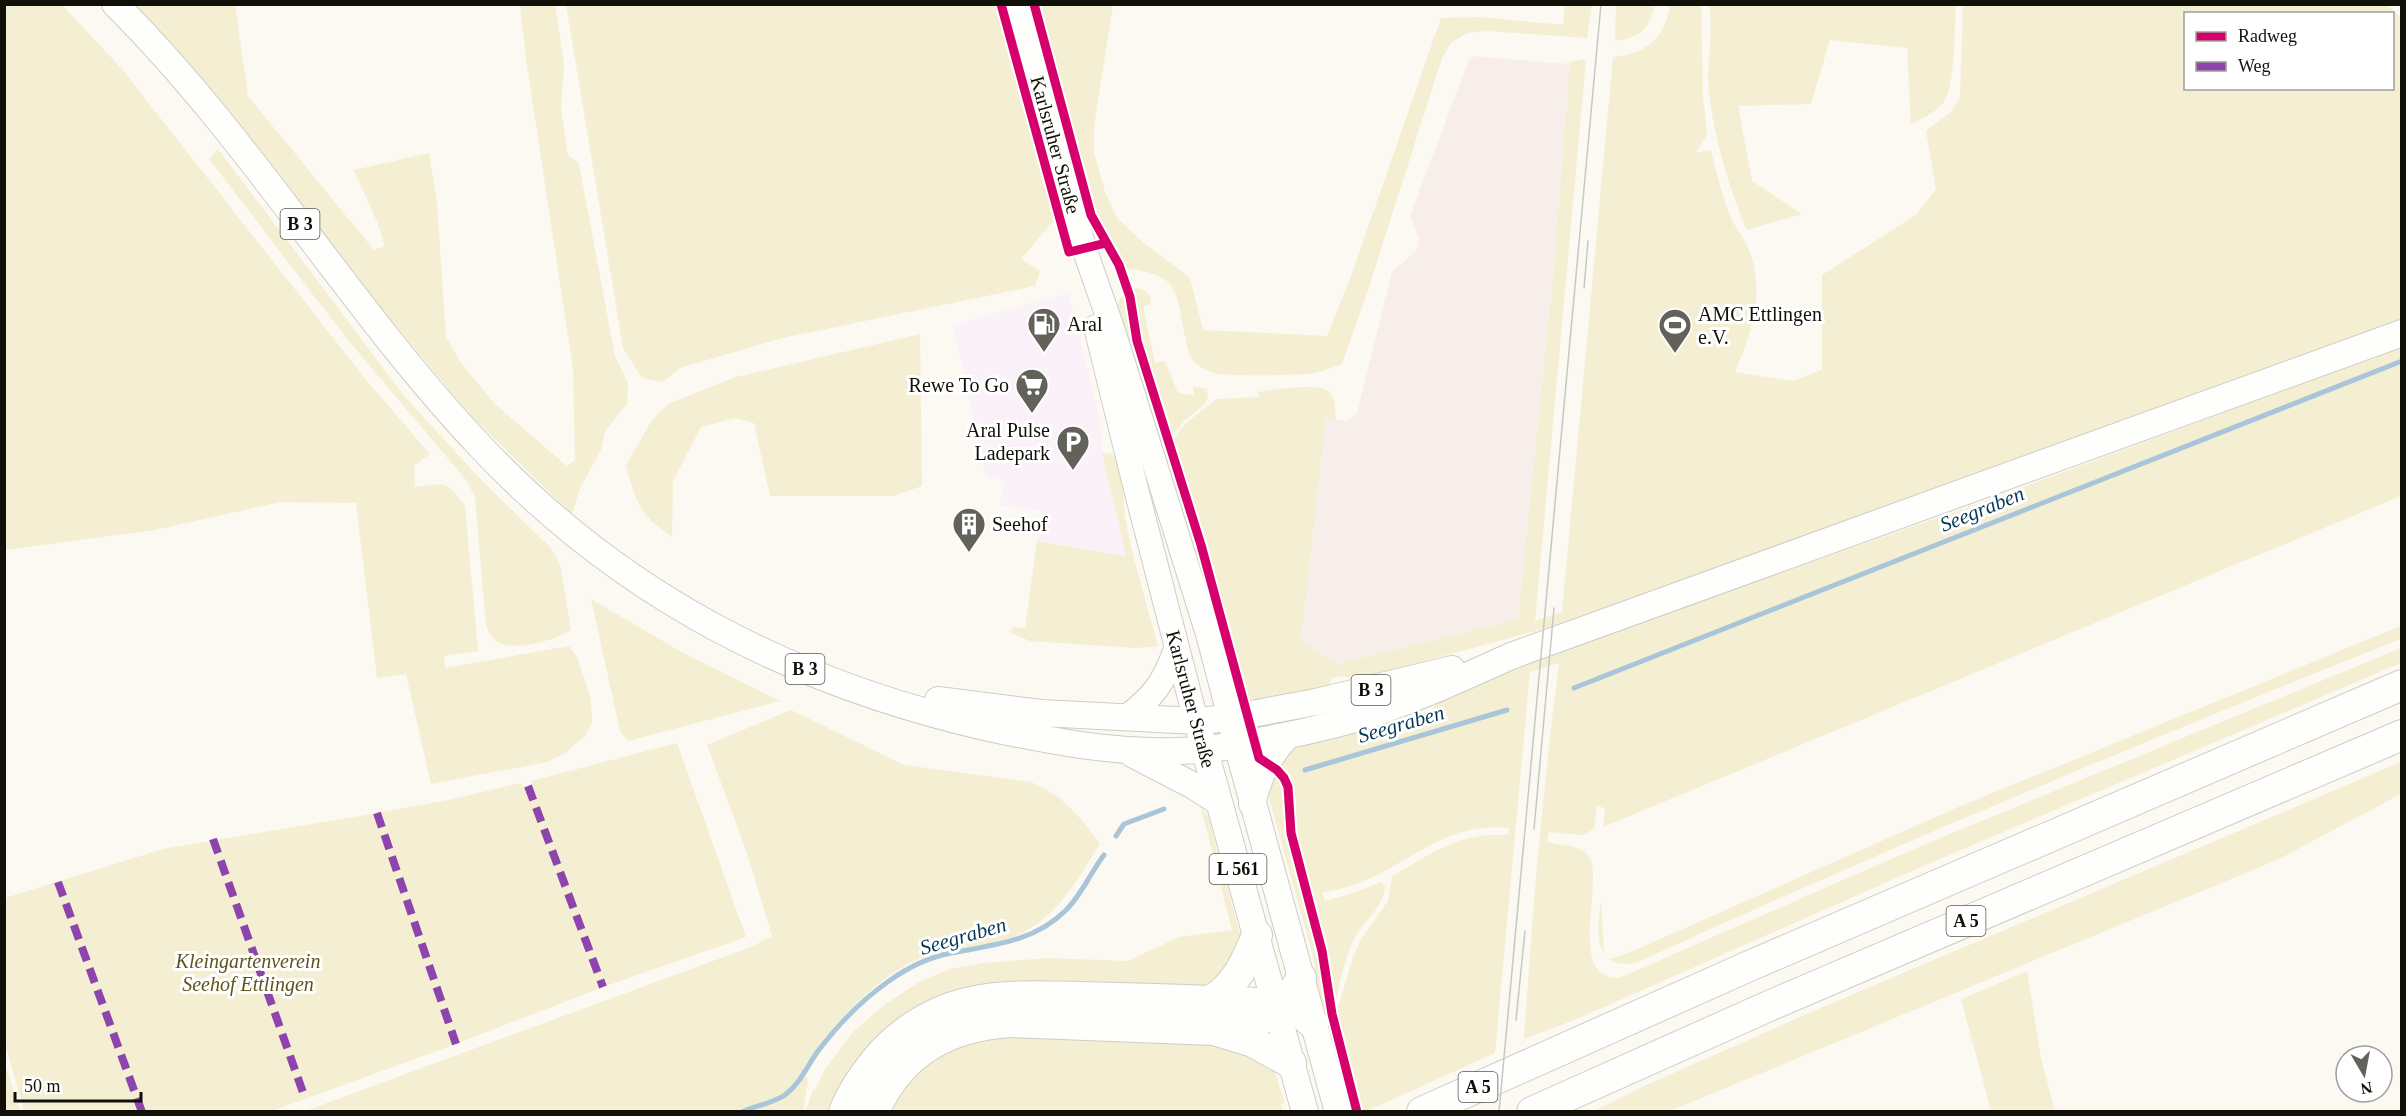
<svg xmlns="http://www.w3.org/2000/svg" width="2406" height="1116" viewBox="0 0 2406 1116" font-family="Georgia,serif">
	<style>
		.commercial { fill: #faf1f9 }
		.industrial { fill: #f7edea }
		.green { fill: #f4efd3; fill-rule: evenodd }
		.lines { fill: none; stroke-linecap: round; stroke-linejoin: round }
		.stream { stroke: #a9c5d9; stroke-width: 5 }
		.secondary-casing { stroke: #cecdc5; stroke-width: 26 }
		.primary-casing { stroke: #cecdc5; stroke-width: 28 }
		.highway-casing { stroke: #cecdc5; stroke-width: 32 }
		.secondary { stroke: #fefefd; stroke-width: 24 }
		.primary { stroke: #fefefd; stroke-width: 26 }
		.highway { stroke: #fefefd; stroke-width: 30 }
		.tram { stroke: #c7c7c4; stroke-width: 1.5 }
		.quiet { stroke: #8e44ad; stroke-width: 8; stroke-dasharray: 15 8; stroke-linecap: butt }
		.cycleway-casing { stroke: #fff; stroke-width: 13 }
		.cycleway { stroke: #d6006c; stroke-width: 9 }
		.labels { text-anchor: middle; dominant-baseline: central; stroke-width: 6; stroke-linejoin: round; paint-order: stroke }
		.shield { fill: #fff; stroke: #585852; stroke-width: 1.5 }
		.shield-label { font-size: 18px; font-weight: bold; fill: #111008 }
		.street-label { font-size: 20px; fill: #111008; stroke: #fff }
		.poi-label { font-size: 20px; fill: #111008; stroke: #fff; text-anchor: start }
		.park-label { font-size: 20px; font-style: italic; fill: #5e531b; stroke: #fff }
		.water-label { font-size: 21px; font-style: italic; fill: #053858; stroke: #fff }
	</style>
	<rect width="100%" height="100%" fill="#fbf9f1"/>
	<path class="commercial" d="M1069 293 1100 420 1102 453 1126 556 1037 541 1042 511 1000 505 1004 480 986 477 953 325Z"/>
	<path class="industrial" d="M1475 56 1563 64 1570 62 1554 263 1518 619 1337 664 1301 641 1326 418 1347 421 1357 413 1392 272 1416 251 1419 239 1410 216 1468 62Z"/>
	<path class="green" d="M2386 4 2401 17V322L1569 622 1354 680 1344 676 1332 678 1327 687 1263 700 1247 699 1207 551 1172 442 1187 422 1217 399 1259 397 1258 392C1273 390 1320 382 1329 392 1336 399 1335 411 1336 420L1326 418 1301 641 1337 664 1518 619 1554 264 1570 62 1586 59 1535 621 1562 612 1613 57C1645 55 1666 37 1670 5H1701L1703 96 1707 132 1706 137 1695 153 1711 150C1717 173 1722 198 1732 220 1735 227 1741 233 1744 240 1768 283 1753 329 1735 372L1792 381 1822 370V275L1916 215 1936 189 1926 131 1951 112 1960 98 1963 5ZM2186 14H2392V88H2186Z
		M4 5H62L121 68 367 381 430 454 414 466 415 487C446 484 446 479 465 506L478 651 444 656 445 668 569 646 577 657 591 699 592 722 586 735 565 753 547 762 431 784 406 674 377 678 356 503 280 502 155 530 5 550Z
		M129 5H235L248 96 374 250 385 246 377 222 354 170 429 153 437 203 446 337 461 363 496 405 567 466 575 460 573 369 526 59 520 5H555L564 64 561 109 568 155 579 164 615 356 628 383 627 404 605 431 601 450 580 488 572 514 470 415Z
		M566 5H996L1056 218 1021 259 1040 271 1035 286 782 338 680 368 663 382 642 378 623 348Z
		M1036 5H1113L1094 126V153L1106 195 1117 218 1145 244 1190 278 1203 330 1327 336 1351 276 1441 18 1481 17 1563 25 1565 5H1592L1587 38 1488 31 1467 33 1451 43 1442 58 1367 293 1342 364C1331 368 1319 373 1307 374 1291 375 1226 377 1214 373 1208 371 1198 366 1194 362 1188 354 1187 345 1185 336 1175 286 1179 275 1123 268L1095 217 1088 197Z
		M1616 5 1655 4V6C1647 32 1641 36 1615 41Z
		M1709 5H1956C1954 27 1956 87 1943 103 1935 113 1922 119 1911 124L1907 48 1830 40 1811 104 1738 106 1752 181 1802 214 1747 230C1729 191 1708 117 1708 74 1709 50 1713 28 1709 5Z
		M218 149 406 398 485 484 551 548 560 564 571 630C556 640 512 653 496 641 490 636 488 631 486 624L475 498 467 481 347 339 209 159Z
		M1139 288 1146 291 1151 298 1150 304 1143 306 1155 363 1165 361 1178 393 1194 395 1193 386 1207 389 1208 398 1204 405 1185 420 1170 438 1140 339 1133 289Z
		M1125 293 1133 341 1211 597 1237 691 1230 684 1121 330 1118 301Z
		M920 334 922 486 893 496H770L754 423 735 418 701 427 673 481 672 537C639 515 636 502 626 465L652 420 668 404 736 377Z
		M2401 347V496L1603 827 1605 808 1597 806 1594 829 1583 835 1549 832 1547 842C1559 845 1583 845 1590 858 1603 886 1567 980 1619 978L1921 846 2401 648V663L1921 867 1577 1019 1524 1039C1532 914 1543 786 1559 663L1530 672 1495 1053 1367 1111H1362L1336 1014 1353 957 1361 939 1388 901 1392 876 1435 851 1461 840 1485 835H1508L1509 828C1450 822 1417 857 1367 880 1353 886 1337 889 1322 893L1325 901 1353 893 1381 882 1385 886C1383 908 1364 921 1354 939 1345 958 1341 979 1336 999L1334 1002 1327 957 1299 851 1292 786 1287 774 1275 762 1295 745 1387 720 1420 717 1426 715 1443 698 1457 691 1752 583 1977 504Z
		M1102 453C1111 453 1116 455 1121 463L1125 518 1133 555 1158 646 1136 648 1030 641 1011 633 1012 627 1025 628 1037 541 1126 556Z
		M591 599 685 654 780 701 628 741 620 731Z
		M2401 626V639C2145 741 1889 847 1638 962 1594 973 1596 933 1601 901L1604 953 1606 958 1611 959 1633 951 1956 808Z
		M791 710 904 765 1031 782C1063 795 1079 816 1100 843 1074 886 1052 928 998 942 972 948 944 948 918 959 878 977 842 1015 816 1050 811 1056 807 1063 803 1068L808 1081 803 1111H305L751 947 772 936 747 853 707 745Z
		M677 743 746 937 603 987 456 1044 272 1111H24L5 1043V898L163 849 377 813 453 799 521 783 524 788 531 785V781Z
		M2401 762V794L2277 860 1670 1111H1594L1644 1086 1816 1010Z
		M1274 773 1283 788 1290 850 1319 956 1326 1004 1341 1070H1338L1321 1007 1313 956 1269 798 1268 789Z
		M1200 804 1208 816 1242 942 1241 952 1208 990 1002 986 834 1111 805 1112 814 1088 815 1090 825 1069 853 1032 883 1006 919 982 950 969 983 963 1048 958 1128 961 1179 937 1232 930Z
		M2027 971 2041 1058 2055 1111H1991L1961 999Z
		M1005 1035 1238 1045 1273 1067 1285 1103 1281 1104 1283 1112H884L894 1092 938 1051Z
		M4 1061 20 1111H5Z"/>
	<g class="lines">
		<path class="stream" d="M1574 688 2402 361
			M1305 770 1507 710
			M1116 836 1124 824 1164 809
			M742 1112C755 1106 773 1103 785 1095 800 1084 807 1066 818 1051 837 1026 863 999 889 981 907 968 930 957 951 953 992 945 1034 942 1065 911 1082 895 1090 873 1104 855"/>
		<defs>
			<g id="secondary">
				<path id="s1" d="M1017 4 1084 248 1114 334 1208 634 1230 718"/>
				<path d="M1096 327 1137 493 1196 721"/>
				<path d="M1125 718C1154 697 1164 682 1176 649"/>
			</g>
			<path id="primary" d="M115 4C251 139 349 307 480 446 620 595 791 683 989 728 1050 741 1113 753 1176 751 1207 751 1239 745 1269 739 1305 732 1342 724 1377 712 1423 696 1467 676 1511 656L2402 333
				M938 700 1041 713 1196 721 1230 718 1316 702 1452 669
				M1233 730 1338 1112
				M1200 733 1305 1112
				M1132 754 1192 785 1219 802
				M1252 804C1259 776 1268 756 1288 735"/>
			<path id="highway" d="M1210 1001 1285 1004 1300 1012 1313 1024
				M1217 1031 1253 1042 1291 1063
				M844 1112C853 1089 868 1069 884 1051 942 992 1002 995 1078 997 1122 998 1166 999 1210 1001 1236 986 1246 962 1257 935
				M874 1112C900 1052 948 1026 1010 1022L1214 1030C1259 1022 1279 1021 1301 978
				M1422 1112 1747 967 2402 685
				M1532 1112 1769 1006 2402 735"/>
		</defs>
		<use href="#secondary" class="secondary-casing"/>
		<use href="#primary" class="primary-casing"/>
		<use href="#highway" class="highway-casing"/>
		<use href="#secondary" class="secondary"/>
		<use href="#primary" class="primary"/>
		<use href="#highway" class="highway"/>
		<path class="tram" d="M1584 288 1588 241
			M1534 829 1554 608
			M1516 1020 1525 931
			M1499 1112 1601 4"/>
		<path class="quiet" d="M528 786 603 987
			M377 813 456 1044
			M213 839 305 1098
			M58 882 142 1112"/>
		<defs>
			<path id="cycleway" d="M1001 4 1069 252 1106 243
				M1034 4 1091 215 1119 265 1130 297 1137 341 1201 545 1259 758 1277 770 1284 778 1288 787 1291 833 1322 951 1332 1014 1357 1112"/>
		</defs>
		<use href="#cycleway" class="cycleway-casing"/>
		<use href="#cycleway" class="cycleway"/>
	</g>
	<defs>
		<symbol id="fuel-pin" viewBox="-11 -11 22 30"><path d="M0 17L-7.5 6A9.5 9.5 0 1 1 7.5 6Z" fill="#63625a" stroke="#fff"/><path d="M-5.5-6h7V0h2V4h1.3V-2.5L3-4.5l.8-.8L6-3V5H2.5V1h-1V6h-7ZM-4.2-4.7v3.2H.2V-4.7Z" fill="#fff"/></symbol>
		<symbol id="stadium-pin" viewBox="-11 -11 22 30"><path d="M0 17L-7.5 6A9.5 9.5 0 1 1 7.5 6Z" fill="#63625a" stroke="#fff"/><path d="M0-5a6.5 5 0 1 0 0 10a6.5 5 0 1 0 0-10ZM-3.5-1.8h7v3.6h-7Z" fill="#fff"/></symbol>
		<symbol id="supermarket-pin" viewBox="-11 -11 22 30"><path d="M0 17L-7.5 6A9.5 9.5 0 1 1 7.5 6Z" fill="#63625a" stroke="#fff"/><path d="M-6-5.5h2.5l.6 2H6L4.5 2H-2.5L-4.4-4H-6ZM-1.5 3.2a1.3 1.3 0 1 0 .1 0ZM3 3.2a1.3 1.3 0 1 0 .1 0Z" fill="#fff"/></symbol>
		<symbol id="parking-pin" viewBox="-11 -11 22 30"><path d="M0 17L-7.5 6A9.5 9.5 0 1 1 7.5 6Z" fill="#63625a" stroke="#fff"/><path d="M-3.5-5.5H1a3.5 3.5 0 0 1 0 7H-1V5.5H-3.5ZM-1-3.4V-.6H.8a1.4 1.4 0 0 0 0-2.8Z" fill="#fff"/></symbol>
		<symbol id="building-pin" viewBox="-11 -11 22 30"><path d="M0 17L-7.5 6A9.5 9.5 0 1 1 7.5 6Z" fill="#63625a" stroke="#fff"/><path d="M-4-6H4V6H1V3H-1V6H-4ZM-2.5-4.3h1.7v1.8h-1.7ZM.8-4.3h1.7v1.8H.8ZM-2.5-1h1.7V.8h-1.7ZM.8-1h1.7V.8H.8Z" fill="#fff"/></symbol>
	</defs>
	<g fill-rule="evenodd">
		<use href="#fuel-pin" x="1025" y="305" width="38" height="52"/>
		<use href="#stadium-pin" x="1656" y="306" width="38" height="52"/>
		<use href="#supermarket-pin" x="1013" y="366" width="38" height="52"/>
		<use href="#parking-pin" x="1054" y="423" width="38" height="52"/>
		<use href="#building-pin" x="950" y="505" width="38" height="52"/>
	</g>
	<g class="labels">
		<g class="shield">
			<rect x="280.5" y="209" width="39" height="30" rx="4.5"/>
			<rect x="785.5" y="654" width="39" height="30" rx="4.5"/>
			<rect x="1351.5" y="675" width="39" height="30" rx="4.5"/>
			<rect x="1209.5" y="854" width="57" height="30" rx="4.5"/>
			<rect x="1946.5" y="906" width="39" height="30" rx="4.5"/>
			<rect x="1458.5" y="1072" width="39" height="30" rx="4.5"/>
		</g>
		<g class="shield-label">
			<text x="300" y="224">B 3</text>
			<text x="805" y="669">B 3</text>
			<text x="1371" y="690">B 3</text>
			<text x="1238" y="869">L 561</text>
			<text x="1966" y="921">A 5</text>
			<text x="1478" y="1087">A 5</text>
		</g>
		<g class="street-label">
			<text stroke="none"><textPath href="#s1" startOffset="146">Karlsruher Straße</textPath></text>
			<text transform="translate(1191 699) rotate(75)">Karlsruher Straße</text>
		</g>
		<g class="poi-label">
			<text x="1698" y="314">AMC Ettlingen<tspan x="1698" dy="23">e.V.</tspan></text>
			<text x="1067" y="324">Aral</text>
			<text x="1009" y="385" text-anchor="end">Rewe To Go</text>
			<text x="1050" y="430" text-anchor="end">Aral Pulse<tspan x="1050" dy="23">Ladepark</tspan></text>
			<text x="992" y="524">Seehof</text>
		</g>
		<g class="park-label">
			<text x="248" y="961">Kleingartenverein<tspan x="248" dy="23">Seehof Ettlingen</tspan></text>
		</g>
		<g class="water-label">
			<text transform="translate(1982 509) rotate(-22)">Seegraben</text>
			<text transform="translate(1401 724) rotate(-16)">Seegraben</text>
			<text transform="translate(963 936) rotate(-16)">Seegraben</text>
		</g>
	</g>
	<rect width="2406" height="1116" fill="none" stroke="#111008" stroke-width="12"/>
	<rect x="2184" y="12" width="210" height="78" fill="#ffffff" stroke="#a09f9c" stroke-width="1.5"/>
	<rect x="2196" y="32" width="30" height="9" fill="#d6006c" stroke="#a09f9c" stroke-width="1.5"/>
	<text x="2238" y="42" font-size="18" fill="#111008">Radweg</text>
	<rect x="2196" y="62" width="30" height="9" fill="#8e44ad" stroke="#a09f9c" stroke-width="1.5"/>
	<text x="2238" y="72" font-size="18" fill="#111008">Weg</text>
	<g transform="translate(2364 1074) rotate(170)"><circle r="28" fill="#ffffff" stroke="#a09f9c" stroke-width="1.5"/>
	<path d="M0-4.5L10 22L0 15L-10 22Z" fill="#63625a"/>
	<text y="-9" font-size="16" font-weight="bold" text-anchor="middle" fill="#111008">N</text>
	</g>
	<path d="M15 1092v9h126v-9" fill="none" stroke="#111008" stroke-width="3"/>
	<text x="24" y="1092" font-size="18" fill="#111008" stroke="#ffffff" stroke-width="4.5" paint-order="stroke">50 m</text>
</svg>
